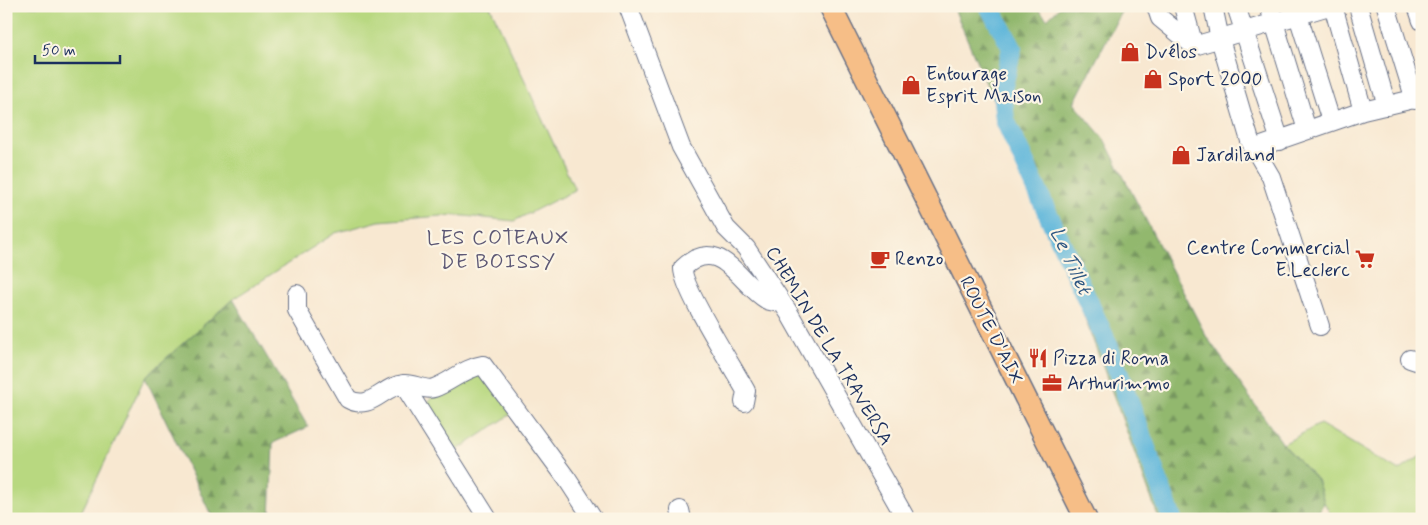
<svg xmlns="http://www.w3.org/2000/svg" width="1428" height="525" viewBox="0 0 1428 525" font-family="Mynerve,sans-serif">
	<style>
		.green { fill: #b8d880; stroke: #6a846f }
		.forest { fill: url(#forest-firs); stroke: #567466 }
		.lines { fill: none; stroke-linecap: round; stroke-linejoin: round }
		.river { stroke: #5cb5da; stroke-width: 20 }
		.minor-casing { stroke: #687086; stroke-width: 20 }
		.major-casing { stroke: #687086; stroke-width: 24 }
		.minor { stroke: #fff; stroke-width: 18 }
		.major { stroke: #f6be87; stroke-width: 21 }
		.labels { text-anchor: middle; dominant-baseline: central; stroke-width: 4.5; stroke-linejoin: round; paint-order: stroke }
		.poi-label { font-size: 19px; fill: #1b2f5e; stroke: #fcf5e5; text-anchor: start }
		.street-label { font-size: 19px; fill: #1b2f5e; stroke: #fcf5e5 }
		.water-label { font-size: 20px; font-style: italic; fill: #2e5783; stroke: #fcf5e5 }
		.quarter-label { font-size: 21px; letter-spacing: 1px; fill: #5d5875; stroke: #fcf5e5 }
	</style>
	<defs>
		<pattern id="forest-firs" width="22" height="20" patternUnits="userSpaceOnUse" patternTransform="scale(1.25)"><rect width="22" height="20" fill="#92b86e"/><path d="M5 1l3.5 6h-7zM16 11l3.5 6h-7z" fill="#76965e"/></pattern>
	</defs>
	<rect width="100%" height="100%" fill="#fcf5e5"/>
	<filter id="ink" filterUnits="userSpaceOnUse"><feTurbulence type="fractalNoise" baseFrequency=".02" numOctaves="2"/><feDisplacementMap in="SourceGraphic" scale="10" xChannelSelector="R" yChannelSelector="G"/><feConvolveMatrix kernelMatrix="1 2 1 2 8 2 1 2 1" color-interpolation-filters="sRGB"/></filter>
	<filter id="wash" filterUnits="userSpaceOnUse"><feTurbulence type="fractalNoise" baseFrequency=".0096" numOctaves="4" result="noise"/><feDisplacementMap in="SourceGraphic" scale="20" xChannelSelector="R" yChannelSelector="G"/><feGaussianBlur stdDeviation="1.12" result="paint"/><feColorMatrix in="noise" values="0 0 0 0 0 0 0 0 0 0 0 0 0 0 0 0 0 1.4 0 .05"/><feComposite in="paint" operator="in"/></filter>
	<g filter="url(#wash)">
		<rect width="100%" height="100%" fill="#f8e8d1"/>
		<path class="green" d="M6 6H490L575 190 514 221 454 215 379 221 335 233 233 299 145 377 78 519H6Z
			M480 371 513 413 453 453 426 407C431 391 464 375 480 371Z
			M1320 424 1399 471 1422 455V519H1333L1324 502 1317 480 1283 444Z"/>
		<path class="forest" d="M953 6H1036L1047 19 1061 6H1124L1074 103 1104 139 1206 336 1283 444 1317 480 1324 502 1315 519H1159L1075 291Z
			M233 299 308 427 273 443 270 519H213L145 377Z"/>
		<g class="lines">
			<path class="river" d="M989 6 1012 48 1002 90 1005 120 1108 345 1172 519"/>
		</g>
	</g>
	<g filter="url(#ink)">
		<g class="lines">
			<defs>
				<path id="minor" d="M628 6 681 147 726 228 746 248 789 313 906 519
					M1156 6 1160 18 1194 46
					M1183 6 1194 46
					M1213 6 1220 39 1250 141 1271 177 1320 326
					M1236 6 1280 141
					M1269 6 1307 130
					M1295 6 1331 121
					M1333 6 1363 111
					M1358 6 1387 106
					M1386 6 1415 100
					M1417 6 1422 21
					M1194 46 1329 6
					M1253 149 1363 111 1422 97
					M297 294V310L348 399C371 412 382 386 404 384 413 383 425 391 434 388 451 382 464 368 483 365L567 479 593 519
					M1410 359 1422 363
					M403 384 488 519
					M744 402 746 391C734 369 681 286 683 268 720 233 739 284 767 300 771 302 777 302 782 303
					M680 510 682 519"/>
				<path id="major" d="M830 6 1086 519"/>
			</defs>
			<use href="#minor" class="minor-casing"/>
			<use href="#major" class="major-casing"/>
			<use href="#minor" class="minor"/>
			<use href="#major" class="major"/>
		</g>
	</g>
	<defs>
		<symbol id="shop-bare" viewBox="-9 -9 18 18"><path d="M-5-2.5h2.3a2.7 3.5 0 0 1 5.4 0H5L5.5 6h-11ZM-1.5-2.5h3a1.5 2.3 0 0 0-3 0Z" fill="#c8321e" stroke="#fcf5e5" stroke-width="2.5" paint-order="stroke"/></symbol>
		<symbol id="cafe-bare" viewBox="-9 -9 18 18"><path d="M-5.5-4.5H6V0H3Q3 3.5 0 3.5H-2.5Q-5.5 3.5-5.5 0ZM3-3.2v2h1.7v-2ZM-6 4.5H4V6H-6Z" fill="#c8321e" stroke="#fcf5e5" stroke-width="2.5" paint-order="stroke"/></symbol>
		<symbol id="supermarket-bare" viewBox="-9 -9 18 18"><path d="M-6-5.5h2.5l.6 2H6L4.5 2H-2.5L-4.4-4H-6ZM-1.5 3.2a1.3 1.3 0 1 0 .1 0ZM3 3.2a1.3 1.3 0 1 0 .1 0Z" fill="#c8321e" stroke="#fcf5e5" stroke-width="2.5" paint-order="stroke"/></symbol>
		<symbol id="restaurant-bare" viewBox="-9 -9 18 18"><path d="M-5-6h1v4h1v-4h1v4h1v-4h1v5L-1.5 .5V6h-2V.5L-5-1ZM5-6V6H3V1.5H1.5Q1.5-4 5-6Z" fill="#c8321e" stroke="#fcf5e5" stroke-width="2.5" paint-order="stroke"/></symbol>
		<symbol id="office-bare" viewBox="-9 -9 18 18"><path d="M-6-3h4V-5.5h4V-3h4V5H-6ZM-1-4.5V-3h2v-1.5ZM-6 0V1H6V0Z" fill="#c8321e" stroke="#fcf5e5" stroke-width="2.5" paint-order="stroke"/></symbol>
	</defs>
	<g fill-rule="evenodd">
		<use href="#shop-bare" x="1116" y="38" width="28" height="28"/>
		<use href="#shop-bare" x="1139" y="65" width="28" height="28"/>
		<use href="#shop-bare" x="897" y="71" width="28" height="28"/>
		<use href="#shop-bare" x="1167" y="141" width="28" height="28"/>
		<use href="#cafe-bare" x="866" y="245" width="28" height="28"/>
		<use href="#supermarket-bare" x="1351" y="245" width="28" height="28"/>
		<use href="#restaurant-bare" x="1024" y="344" width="28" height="28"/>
		<use href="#office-bare" x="1038" y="369" width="28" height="28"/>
	</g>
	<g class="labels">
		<g class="poi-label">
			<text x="1145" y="52">Dvélos</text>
			<text x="926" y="74">Entourage<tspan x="926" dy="22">Esprit Maison</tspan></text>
			<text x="1168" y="79">Sport 2000</text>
			<text x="1196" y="155">Jardiland</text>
			<text x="1350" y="248" text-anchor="end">Centre Commercial<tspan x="1350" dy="22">E.Leclerc</tspan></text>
			<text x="895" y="259">Renzo</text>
			<text x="1053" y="358">Pizza di Roma</text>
			<text x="1067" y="383">Arthurimmo</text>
		</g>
		<g class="street-label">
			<text transform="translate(991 330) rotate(63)">ROUTE D'AIX</text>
			<text transform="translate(829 346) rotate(59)">CHEMIN DE LA TRAVERSA</text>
		</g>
		<g class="water-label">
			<text transform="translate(1070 261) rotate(65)">Le Tillet</text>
		</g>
		<g class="quarter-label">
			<text x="498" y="238">LES COTEAUX<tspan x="498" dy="24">DE BOISSY</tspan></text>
		</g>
	</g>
	<rect width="1428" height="525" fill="none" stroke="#fcf5e5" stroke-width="25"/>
	<path d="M35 55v8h85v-8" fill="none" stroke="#1b2f5e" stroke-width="2.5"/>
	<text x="42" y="55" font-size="15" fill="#1b2f5e" stroke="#fcf5e5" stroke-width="4" paint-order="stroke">50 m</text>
</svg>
